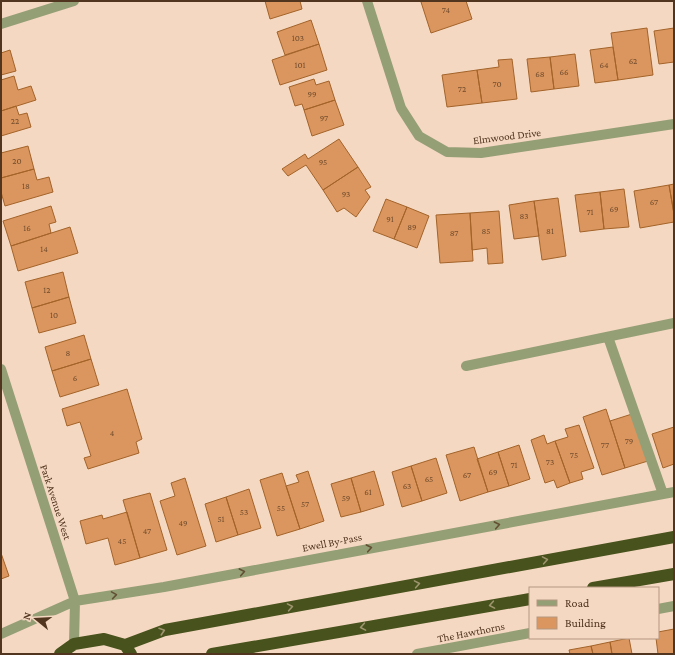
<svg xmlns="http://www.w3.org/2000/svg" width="675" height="655" viewBox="0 0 675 655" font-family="'Crimson Pro',serif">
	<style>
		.building { fill: #da965e; stroke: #a36329 }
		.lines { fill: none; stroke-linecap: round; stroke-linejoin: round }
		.minor { stroke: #959f76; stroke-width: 10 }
		.highway { stroke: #48521c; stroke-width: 12 }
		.oneway { stroke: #635034 }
		.oneway2 { stroke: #9e956f }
		.labels { text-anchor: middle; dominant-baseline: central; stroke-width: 4; stroke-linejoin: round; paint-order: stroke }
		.number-label { font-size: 9px; fill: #744d2e }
		.street-label { font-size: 11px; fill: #52351e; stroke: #f5d8c2 }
	</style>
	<rect width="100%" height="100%" fill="#f5d8c2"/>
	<path class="building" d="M265 1H300L302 9 270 19Z
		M423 1H466L472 19 431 33 421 2Z
		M311 20 319 44 285 55 277 32Z
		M647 28 653 75 618 80 611 33Z
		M674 28V62L659 64 654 31Z
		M319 44 327 70 280 85 272 60Z
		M613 47 618 80 595 83 590 50Z
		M10 50 16 71 1 75V53Z
		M575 54 579 86 554 89 550 57Z
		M550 57 554 89 531 92 527 59Z
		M512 59 517 99 482 103 477 70 499 67 498 60Z
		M477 70 482 103 447 107 442 75Z
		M14 76 18 90 31 86 36 100 1 111V80Z
		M314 79 316 85 329 81 335 100 304 110 302 104 295 106 289 87Z
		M335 100 344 125 312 136 304 110Z
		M16 106 19 115 27 113 31 127 1 136V111Z
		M339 139 358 167 323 190 306 165 288 176 282 169 305 154 308 159Z
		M28 146 34 169 1 178V153Z
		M358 167 371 187 365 190 370 197 356 217 344 208 337 212 323 190Z
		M34 169 37 180 49 177 53 192 5 206 1 192V178Z
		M674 184V214L669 185Z
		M669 185 674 214V222L640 228 634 191Z
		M624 189 629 227 604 229 600 192Z
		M600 192 604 229 580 232 575 195Z
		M558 198 566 256 542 260 534 201Z
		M386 199 407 207 394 239 373 231Z
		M534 201 539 236 514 239 509 205Z
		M51 206 56 222 49 224 51 233 11 246 3 221Z
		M407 207 429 216 417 248 394 239Z
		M499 211 503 263 488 264 487 248 472 250 470 213Z
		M470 213 473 261 440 263 436 215Z
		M70 227 78 253 18 271 11 246Z
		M63 272 69 297 32 308 25 282Z
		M69 297 76 323 39 333 32 308Z
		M84 335 91 359 52 371 45 347Z
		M91 359 99 385 60 397 52 371Z
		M127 389 142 439 136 442 139 453 88 469 84 458 91 456 80 422 67 426 62 409Z
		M606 409 625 468 602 475 583 417Z
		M632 414 648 461 625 468 610 421Z
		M579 425 594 468 581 472 583 479 570 483 555 441 568 437 565 429Z
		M674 427V464L663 468 652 434Z
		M544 435 547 444 555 441 570 483 557 488 554 480 545 483 531 440Z
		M519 445 530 479 509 486 498 452Z
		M474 447 488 492 460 501 446 455Z
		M498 452 509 486 488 492 477 459Z
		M436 458 447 493 422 501 411 466Z
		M411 466 422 501 402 507 392 472Z
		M308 471 324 521 300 529 286 486 299 482 296 475Z
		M374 471 384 505 361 512 351 478Z
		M282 473 300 529 277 536 260 480Z
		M185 478 206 546 177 555 160 501 175 496 171 483Z
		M351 478 361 512 341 517 331 484Z
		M249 489 261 528 238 535 226 497Z
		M150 493 167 550 140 558 123 500Z
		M226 497 238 535 216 542 205 504Z
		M127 512 140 558 115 565 108 538 86 544 80 521 102 515 103 519Z
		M1 553 9 576 1 579Z
		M674 629V654H658L656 638H658V632Z
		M629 638 632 654H612L610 642Z
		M610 642 612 654H593L591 646Z
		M591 646 593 654H570L569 650Z"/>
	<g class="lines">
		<path class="minor" d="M367 1 401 108 419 136 447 152 481 153 674 124
			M1 24 74 1
			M608 337 663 494
			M466 366 674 323
			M1 369 75 601 74 644
			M658 609 674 606
			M1 634 75 601 164 587 674 492
			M417 654 530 633"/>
		<path class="highway" d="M593 588 674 574
			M125 645 165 630 674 537
			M60 654 74 644 104 639 125 645 131 654
			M212 654 530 599"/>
	</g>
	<defs><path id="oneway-chevron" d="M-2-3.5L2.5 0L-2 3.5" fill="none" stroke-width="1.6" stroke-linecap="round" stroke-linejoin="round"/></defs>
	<g class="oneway">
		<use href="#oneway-chevron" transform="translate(497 525) rotate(-11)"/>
		<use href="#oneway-chevron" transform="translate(369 548) rotate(-11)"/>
		<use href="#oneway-chevron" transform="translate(242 572) rotate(-11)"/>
		<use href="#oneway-chevron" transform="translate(114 595) rotate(-9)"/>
	</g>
	<g class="oneway2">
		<use href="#oneway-chevron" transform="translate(545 560) rotate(-10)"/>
		<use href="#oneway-chevron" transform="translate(417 584) rotate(-10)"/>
		<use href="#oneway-chevron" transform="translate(492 605) rotate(170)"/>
		<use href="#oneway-chevron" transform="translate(290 607) rotate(-10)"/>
		<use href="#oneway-chevron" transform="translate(363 627) rotate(170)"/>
		<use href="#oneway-chevron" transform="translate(162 631) rotate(-18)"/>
	</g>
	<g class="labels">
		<g class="number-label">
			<text x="446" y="10">74</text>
			<text x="298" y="38">103</text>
			<text x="633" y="61">62</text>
			<text x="300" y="65">101</text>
			<text x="604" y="65">64</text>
			<text x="564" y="72">66</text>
			<text x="540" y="74">68</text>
			<text x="497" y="84">70</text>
			<text x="462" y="89">72</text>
			<text x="312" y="94">99</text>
			<text x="324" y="118">97</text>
			<text x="15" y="121">22</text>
			<text x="17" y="161">20</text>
			<text x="323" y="162">95</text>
			<text x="26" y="186">18</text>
			<text x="346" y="194">93</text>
			<text x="654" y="202">67</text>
			<text x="614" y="209">69</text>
			<text x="590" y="212">71</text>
			<text x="524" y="216">83</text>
			<text x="390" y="219">91</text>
			<text x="412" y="227">89</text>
			<text x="27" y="228">16</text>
			<text x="486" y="231">85</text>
			<text x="550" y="231">81</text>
			<text x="454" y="233">87</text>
			<text x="44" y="249">14</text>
			<text x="47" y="290">12</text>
			<text x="54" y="315">10</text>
			<text x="68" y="353">8</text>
			<text x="75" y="378">6</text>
			<text x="112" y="433">4</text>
			<text x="629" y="441">79</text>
			<text x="605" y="445">77</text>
			<text x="574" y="455">75</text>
			<text x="550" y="462">73</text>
			<text x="514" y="465">71</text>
			<text x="493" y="472">69</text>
			<text x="467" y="475">67</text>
			<text x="429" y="479">65</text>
			<text x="407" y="486">63</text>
			<text x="368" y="492">61</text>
			<text x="346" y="498">59</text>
			<text x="305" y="504">57</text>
			<text x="281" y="508">55</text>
			<text x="244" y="512">53</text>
			<text x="221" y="519">51</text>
			<text x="183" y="523">49</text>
			<text x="147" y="531">47</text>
			<text x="122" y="541">45</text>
		</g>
		<g class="street-label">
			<text transform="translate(507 136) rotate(-7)">Elmwood Drive</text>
			<text transform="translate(56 502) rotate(72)">Park Avenue West</text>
			<text transform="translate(332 542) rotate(-11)">Ewell By-Pass</text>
			<text transform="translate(471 632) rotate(-11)">The Hawthorns</text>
		</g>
	</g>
	<rect width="675" height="655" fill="none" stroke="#52351e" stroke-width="4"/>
	<rect x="529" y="587" width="130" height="52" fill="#f5d8c2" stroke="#b49780"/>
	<rect x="537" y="600" width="20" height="6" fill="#959f76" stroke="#b49780"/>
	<text x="565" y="607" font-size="12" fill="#52351e">Road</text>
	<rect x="537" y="617" width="20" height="12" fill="#da965e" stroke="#b49780"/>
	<text x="565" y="627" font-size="12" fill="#52351e">Building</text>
	<g transform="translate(36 619) rotate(288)" stroke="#f5d8c2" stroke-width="3" paint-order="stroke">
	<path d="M0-3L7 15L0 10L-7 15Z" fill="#52351e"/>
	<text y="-6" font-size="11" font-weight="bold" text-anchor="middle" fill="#52351e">N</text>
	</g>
</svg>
